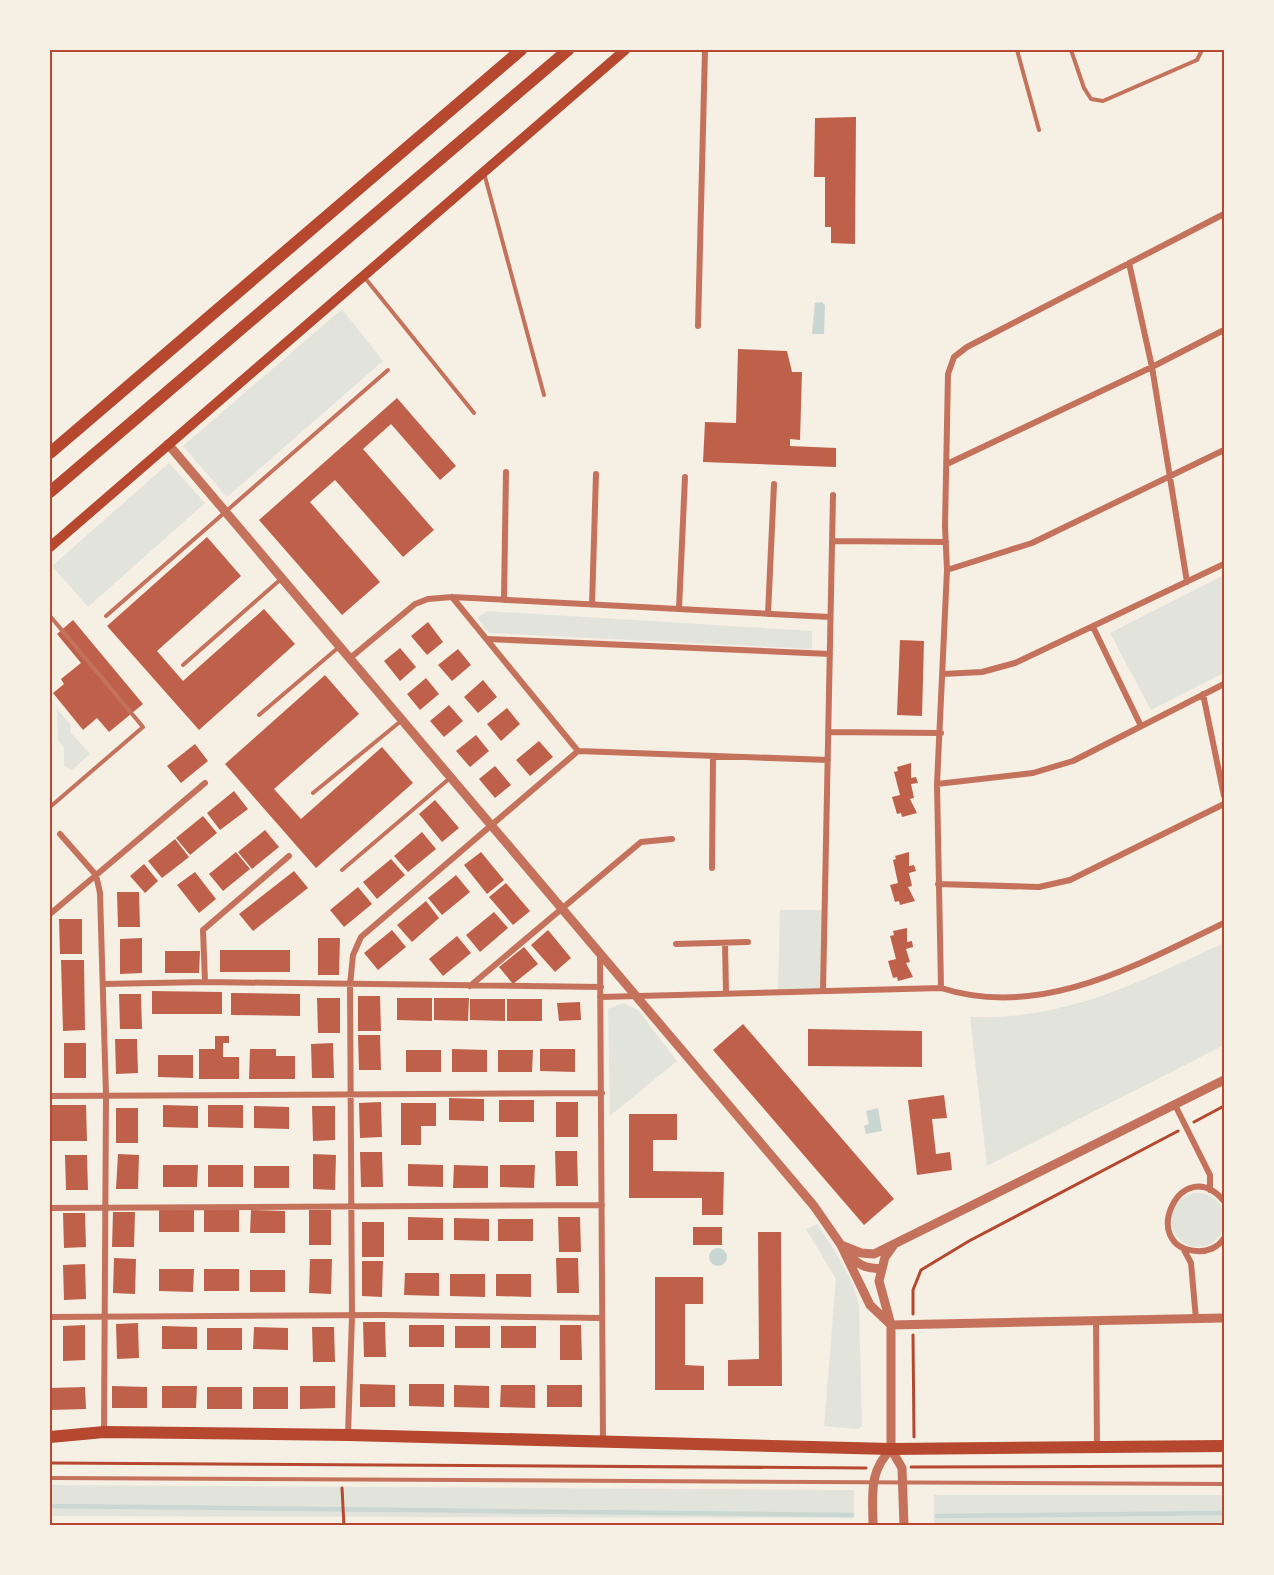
<svg xmlns="http://www.w3.org/2000/svg" width="1274" height="1575" viewBox="0 0 1274 1575" font-family="'Archivo Narrow',sans-serif">
	<style>
		.green { fill: #e2e4dc }
		.water { fill: #c9d6d2 }
		.lines { fill: none; stroke-linecap: round; stroke-linejoin: round }
		.stream { stroke: #c9d6d2; stroke-width: 4.5 }
		.building { fill: #bf614a }
		.path { stroke: #b5482f; stroke-width: 3 }
		.service { stroke: #c5725c; stroke-width: 4 }
		.minor { stroke: #c5725c; stroke-width: 6 }
		.tertiary { stroke: #c5725c; stroke-width: 9 }
		.secondary { stroke: #b5482f; stroke-width: 10 }
		.primary { stroke: #b5482f; stroke-width: 12 }
		.trunk { stroke: #b5482f; stroke-width: 12 }
		.neatline { fill: none; stroke: #b5482f; stroke-width: 2 }
	</style>
	<rect width="100%" height="100%" fill="#f6efe4"/>
	<path class="green" d="M342 309 383 361 227 497 183 446Z
		M169 463 205 503 88 607 52 566Z
		M1224 575V673L1151 710 1110 633Z
		M487 611 812 631V649L489 633 477 618Z
		M57 709 70 724 71 733 90 754 72 770 64 766V748L58 740Z
		M780 910H824L823 991 778 992Z
		M1224 943V1045L987 1166 970 1017C1068 1020 1138 982 1224 943Z
		M623 1003 638 1010 677 1061 610 1116 608 1009Z
		M1171 1220a27 27 0 1 1 54 0a27 27 0 1 1-54 0Z
		M817 1224C834 1250 852 1274 859 1306L862 1426 858 1429 824 1426 836 1279 806 1229Z
		M50 1485 854 1490V1518L50 1516Z
		M934 1495H1224V1523H934Z"/>
	<path class="water" d="M822 302 825 305 824 334H812L815 303Z
		M878 1108 882 1131 866 1134 864 1126 869 1124 866 1111Z
		M709 1257a9 9 0 1 1 18 0a9 9 0 1 1-18 0Z"/>
	<g class="lines">
		<path class="stream" d="M50 1506 852 1515
			M937 1516 1224 1513"/>
	</g>
	<path class="building" d="M856 117 855 244 831 243V227H825V177H814L815 118Z
		M738 349 787 351 792 372H802L800 440 790 439V446L836 448V467L703 462 705 422 736 423Z
		M397 398 456 466 440 480 391 424 363 449 434 530 403 557 335 480 310 502 380 582 342 615 259 520Z
		M207 537 241 576 157 651 183 681 264 609 295 644 199 730 107 626Z
		M73 620 143 704 109 732 97 718 83 730 53 693 64 684 61 679 81 663 57 634Z
		M428 622 443 642 427 655 411 636Z
		M900 640 924 641 922 716 897 715Z
		M400 648 416 667 400 681 384 661Z
		M458 649 471 665 452 681 438 665Z
		M325 675 359 714 274 789 301 819 382 747 413 783 316 868 225 764Z
		M426 678 439 694 420 710 407 694Z
		M483 680 497 697 478 713 464 697Z
		M449 705 463 721 444 737 430 721Z
		M507 708 520 724 501 741 487 724Z
		M476 735 489 751 470 767 456 751Z
		M539 741 553 757 530 776 516 760Z
		M195 744 208 761 181 783 167 766Z
		M911 763V778L916 777 918 783 911 784 914 798 910 799 917 813 902 817 901 813 897 814 892 797 900 795 894 772 898 771 897 767Z
		M495 766 511 785 495 798 479 779Z
		M234 791 248 809 220 830 207 813Z
		M435 800 459 828 442 842 419 814Z
		M203 816 217 833 190 855 176 838Z
		M265 830 279 847 252 869 238 852Z
		M422 832 436 849 408 872 394 856Z
		M175 839 189 857 162 878 148 861Z
		M236 852 250 869 223 891 209 874Z
		M481 852 504 880 487 894 464 865Z
		M909 852V866L914 865 916 871 909 873 912 886 908 887 915 901 900 905 899 901 895 902 890 885 898 883 893 860 896 859 895 856Z
		M391 859 405 875 377 899 363 882Z
		M144 864 158 881 145 893 130 876Z
		M294 871 308 888 253 931 239 914Z
		M195 872 216 899 199 913 177 885Z
		M456 875 470 892 442 915 428 898Z
		M506 883 530 911 513 925 489 897Z
		M358 887 372 904 344 927 330 910Z
		M117 892H139L140 927H118Z
		M426 901 439 918 412 942 397 925Z
		M494 912 508 928 480 952 466 935Z
		M59 919H82V954H60Z
		M907 928V942L912 941 913 947 906 949 910 962 906 963 913 977 898 981 897 977 893 978 888 961 896 959 890 936 894 935 893 931Z
		M392 930 406 947 378 970 364 953Z
		M548 930 571 958 555 972 531 945Z
		M457 936 471 953 443 976 429 959Z
		M142 938V973L120 974V939Z
		M318 938H340L339 975H318Z
		M524 947 538 964 513 984 499 967Z
		M220 950H290V972H220Z
		M165 951H200L199 973H165Z
		M61 960H84L85 1030 63 1031Z
		M152 991 222 992V1014H152Z
		M231 993 300 994V1016L231 1015Z
		M119 994H141L142 1029H120Z
		M358 996H380L381 1031H358Z
		M317 998H340V1033H318Z
		M397 998H432V1021L397 1020Z
		M434 998H469L468 1021 434 1020Z
		M470 999H505V1021L470 1020Z
		M507 999H542V1021H507Z
		M580 1002 581 1020 559 1021 557 1003Z
		M743 1024 894 1199 864 1225 713 1050Z
		M808 1029 922 1031V1067L808 1066Z
		M358 1035H380L381 1070H359Z
		M215 1036H229V1043H223V1057H239V1079H199V1049H215Z
		M115 1039H137L138 1073 116 1074Z
		M64 1043H86V1078H64Z
		M333 1043 334 1078H312L311 1044Z
		M250 1049H276V1056H295V1079H249Z
		M452 1049 487 1050V1072H452Z
		M540 1049H575V1072L540 1071Z
		M406 1050H441V1072H406Z
		M498 1050H533L532 1072H498Z
		M158 1055H193V1078L158 1077Z
		M944 1095 947 1118 932 1119 936 1154 950 1152 952 1170 917 1175 908 1100Z
		M449 1098 484 1099V1121L449 1120Z
		M499 1100H534V1122H499Z
		M381 1102 382 1137 360 1138 359 1103Z
		M556 1102H578V1137H556Z
		M401 1103H436V1126H421V1145H401Z
		M50 1105H86L87 1141H50Z
		M163 1105 198 1106V1128L163 1127Z
		M208 1105H243V1128L208 1127Z
		M254 1106 289 1107V1129L254 1128Z
		M312 1106H335V1140L313 1141Z
		M116 1108H138V1143H116Z
		M629 1114H677V1140H653V1171L724 1172 723 1215H702V1198H629Z
		M555 1151H577L578 1186H556Z
		M360 1152H382L383 1187H361Z
		M118 1154 139 1155 138 1189H116Z
		M313 1154 336 1155 335 1190 313 1189Z
		M65 1155H87L88 1190H66Z
		M408 1164 443 1165V1187L408 1186Z
		M163 1165H198L197 1187H163Z
		M208 1165H243V1187H208Z
		M454 1165 488 1166V1188H453Z
		M500 1165H535L534 1188 500 1187Z
		M254 1166H289V1188H254Z
		M159 1210H194V1232H159Z
		M204 1210H239V1232H204Z
		M251 1210 285 1211V1233H250Z
		M309 1210H331V1245H309Z
		M113 1212H135L134 1247H112Z
		M63 1213H85L86 1247 64 1248Z
		M408 1217 443 1218V1240H408Z
		M558 1217H580L581 1252H559Z
		M454 1218 489 1219V1241L454 1240Z
		M498 1219H533V1241H498Z
		M362 1222H384V1257H362Z
		M693 1227H722V1245H693Z
		M758 1232H781L782 1386H728V1360L759 1359Z
		M114 1258 136 1259 135 1294 113 1293Z
		M556 1258H578L579 1293H557Z
		M310 1259H332L331 1294 309 1293Z
		M362 1261H383L382 1297 362 1296Z
		M85 1264 86 1299 64 1300 63 1265Z
		M159 1269H194L193 1292 159 1291Z
		M204 1269H239V1291H204Z
		M250 1270H285V1292H250Z
		M405 1273H439V1296L404 1295Z
		M450 1274H485V1297L450 1296Z
		M496 1274H531V1297L496 1296Z
		M655 1277H703V1304H685V1365L704 1366V1390H655Z
		M363 1322H385L386 1357H364Z
		M138 1323 139 1358 117 1359 116 1324Z
		M85 1325V1360L63 1361V1326Z
		M409 1325H444V1347H409Z
		M560 1325H581L582 1360H560Z
		M162 1326 197 1327V1349H162Z
		M455 1326H490V1348H455Z
		M501 1326H536V1348H501Z
		M254 1327 288 1328V1350L253 1349Z
		M312 1327H334L335 1362H313Z
		M207 1328H242V1350H207Z
		M360 1384 395 1385V1407H360Z
		M409 1384H444V1407L409 1406Z
		M454 1385 489 1386V1408L454 1407Z
		M501 1385H535V1408L500 1407Z
		M547 1385H582V1407H547Z
		M112 1386 147 1387V1408H112Z
		M162 1386H197L196 1408H162Z
		M300 1386H335V1408L300 1409Z
		M85 1387 86 1409 51 1410 50 1388Z
		M207 1387H242V1409H207Z
		M253 1387H288V1409H253Z"/>
	<g class="lines">
		<path class="path" d="M1194 1122 1224 1106
			M913 1314V1290L921 1270 969 1241 1178 1131
			M913 1335 914 1437
			M50 1463 866 1468
			M911 1467 1224 1466
			M342 1488 344 1526"/>
		<path class="service" d="M1017 50 1039 130
			M1071 50 1084 88 1091 99 1103 101 1197 60 1202 50
			M484 173 544 395
			M365 278 474 413
			M50 616 143 727 50 807
			M106 616 388 370
			M183 665 281 579
			M259 715 339 647
			M313 793 401 721
			M342 870 450 778
			M50 1478 1224 1484"/>
		<path class="minor" d="M1129 263 1152 367 1187 582
			M698 326 705 50
			M947 464 1152 367 1224 330
			M832 541 946 542
			M947 570 1032 543 1224 450
			M452 597 578 751
			M504 600 506 472
			M592 605 596 474
			M679 609 685 477
			M768 614 774 484
			M1093 627 1141 726
			M488 639 830 654
			M349 659 415 604 428 599 452 597 830 617
			M943 674 982 672 1015 663 1224 564
			M1203 694 1224 796
			M828 732 941 733
			M937 784 1033 773 1073 761 1224 684
			M60 834 96 875 100 893 106 1095 104 1432
			M712 868 713 758
			M938 884 1039 887 1070 880 1224 804
			M50 914 205 783
			M725 943 726 993
			M676 944 748 942
			M600 954 603 1442
			M205 982 203 930 289 856
			M103 984 205 982 601 987
			M470 986 641 842 672 839
			M941 988 937 784 947 570 945 526 948 374 954 357 967 347 1224 214
			M823 991 833 495
			M600 997 941 988C1041 1020 1137 965 1224 923
			M50 1096 602 1093
			M1175 1105 1210 1175V1190
			M1224 1201C1181 1151 1138 1247 1196 1251 1207 1252 1218 1248 1224 1238
			M50 1208 602 1205
			M1183 1248 1191 1263 1196 1319
			M50 1317 382 1315 601 1318
			M1096 1322 1097 1446
			M348 1434 352 1317 350 985 353 955 361 937 578 751 828 760"/>
		<path class="tertiary" d="M168 444 814 1206 841 1245 870 1305 891 1325
			M841 1245 861 1253 874 1254 1224 1080
			M893 1246 885 1257 879 1281 891 1325V1449L902 1468 904 1526
			M848 1253C856 1264 868 1270 882 1268
			M891 1325 1224 1318
			M873 1526C873 1494 868 1473 891 1449"/>
		<path class="secondary" d="M50 547 625 50"/>
		<path class="primary" d="M50 1437 104 1432 348 1435 891 1449 1224 1446"/>
		<path class="trunk" d="M50 453 521 50
			M50 492 568 50"/>
	</g>
	<rect width="1274" height="1575" fill="none" stroke="#f6efe4" stroke-width="102"/>
	<rect x="51" y="51" width="1172" height="1473" class="neatline"/>
</svg>
